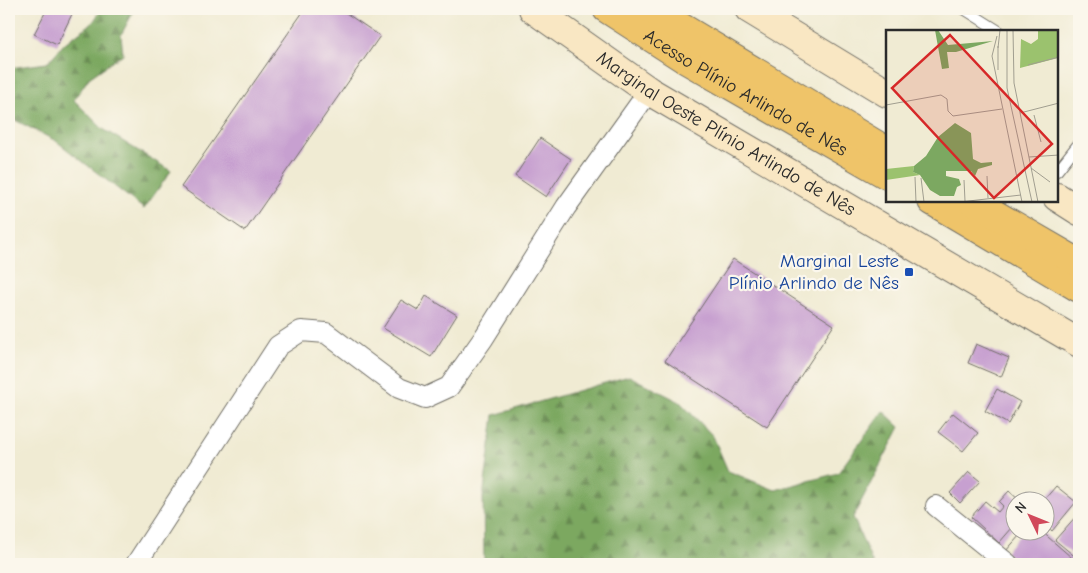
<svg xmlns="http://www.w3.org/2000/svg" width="1088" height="573" viewBox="0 0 1088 573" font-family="'Comic Neue',sans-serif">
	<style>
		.forest { fill: url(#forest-firs); stroke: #546a46 }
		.building { fill: #c7a0d0 }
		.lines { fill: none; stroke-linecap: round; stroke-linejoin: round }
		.lane-casing { stroke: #706e66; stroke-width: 12 }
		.street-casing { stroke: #706e66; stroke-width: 22 }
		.secondary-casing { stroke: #706e66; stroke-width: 30 }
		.highway-casing { stroke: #706e66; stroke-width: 30 }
		.lane { stroke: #fff; stroke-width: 10 }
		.street { stroke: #fff; stroke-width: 20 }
		.secondary { stroke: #f9e7c3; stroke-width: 28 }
		.highway { stroke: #efc469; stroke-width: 28 }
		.transit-dot { fill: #1a4fb4; stroke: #fbf7ec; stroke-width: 2 }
		.labels { text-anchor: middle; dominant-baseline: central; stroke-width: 4.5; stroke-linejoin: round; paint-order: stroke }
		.street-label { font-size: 19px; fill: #2b2b2b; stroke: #fbf7ec }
		.transit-label { font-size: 19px; fill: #164399; stroke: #fbf7ec; text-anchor: end }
		.inset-road { fill: none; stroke: #a19e90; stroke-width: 1 }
		.view { fill: #d62828; fill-opacity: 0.15; stroke: #d62828; stroke-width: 2.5 }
		.inset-edge { fill: none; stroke: #2b2b2b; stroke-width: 2.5 }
	</style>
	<defs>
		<pattern id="forest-firs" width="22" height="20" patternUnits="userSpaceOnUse" patternTransform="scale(1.25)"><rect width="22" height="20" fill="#7ca861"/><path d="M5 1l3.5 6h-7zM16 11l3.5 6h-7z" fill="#668950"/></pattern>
	</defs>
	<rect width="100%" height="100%" fill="#fbf7ec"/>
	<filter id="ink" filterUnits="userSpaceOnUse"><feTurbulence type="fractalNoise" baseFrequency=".02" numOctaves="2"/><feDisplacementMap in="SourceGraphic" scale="10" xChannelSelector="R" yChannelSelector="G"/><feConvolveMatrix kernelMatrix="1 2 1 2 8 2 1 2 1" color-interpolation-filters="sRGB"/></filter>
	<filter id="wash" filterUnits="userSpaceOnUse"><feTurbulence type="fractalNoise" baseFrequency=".0096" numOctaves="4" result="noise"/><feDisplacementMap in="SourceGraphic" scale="20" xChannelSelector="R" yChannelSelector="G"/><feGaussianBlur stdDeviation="1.12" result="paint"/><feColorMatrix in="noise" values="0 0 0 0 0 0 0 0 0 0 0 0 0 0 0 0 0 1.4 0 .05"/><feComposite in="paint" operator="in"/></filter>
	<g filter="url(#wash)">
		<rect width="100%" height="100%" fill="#f0ebd3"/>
		<path class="forest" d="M102 9H135L121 35 123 54 89 78 74 100 103 129 171 171 144 209 56 141 9 117V68L47 63 65 43 93 22Z
			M629 376 680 402 713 436 728 471 775 490 838 473 883 411 900 427 853 517 873 564H484L483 497 494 415Z"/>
		<g id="blocks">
			<path class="building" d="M47 9H67L73 12 57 45 34 34Z
				M305 9H340L380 36 245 231 181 187Z
				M540 138 571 159 546 197 515 176Z
				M733 259 834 325 767 427 665 361Z
				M426 296 457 315 431 357 383 328 401 300 418 310Z
				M976 344 1009 358 1001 377 968 363Z
				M997 389 1020 402 1008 424 985 411Z
				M953 413 978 433 963 451 938 432Z
				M969 472 980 481 960 503 950 493Z
				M1056 486 1076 502 1052 531 1046 525 1047 508 1044 500Z
				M1009 491 1019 500H1016V530H1040L1079 564H1020L1005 552 1020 535 1012 528 999 543 971 517 985 501 998 512 1003 506 999 502Z
				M1078 514 1079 515 1078 559 1055 540Z"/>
		</g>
	</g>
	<g filter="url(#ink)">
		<use href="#blocks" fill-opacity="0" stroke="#706e66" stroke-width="1"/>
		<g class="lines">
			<defs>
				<path id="lane" d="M964 9 999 31
					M1057 171 1079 143"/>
				<path id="street" d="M936 506 1008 564
					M136 564 278 346 301 331 326 333 399 388 425 398 449 387 483 339 566 207 649 91"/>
				<g id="secondary">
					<path id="s1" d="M533 9 649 91 1079 343"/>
					<path d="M749 9 887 93"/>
					<path d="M1057 197 1079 211"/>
				</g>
				<g id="highway">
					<path id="s2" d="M607 9 683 58 887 175"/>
					<path d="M651 9 887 151"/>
					<path d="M932 201 1079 288"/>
					<path d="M972 201 1079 263"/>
				</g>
			</defs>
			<use href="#lane" class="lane-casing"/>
			<use href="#street" class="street-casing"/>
			<use href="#secondary" class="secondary-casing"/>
			<use href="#highway" class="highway-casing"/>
			<use href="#lane" class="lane"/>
			<use href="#street" class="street"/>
			<use href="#secondary" class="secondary"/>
			<use href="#highway" class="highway"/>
		</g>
	</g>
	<rect class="transit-dot" x="904" y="267" width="10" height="10" rx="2.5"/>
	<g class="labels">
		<g class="street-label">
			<text stroke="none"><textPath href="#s2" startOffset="162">Acesso Plínio Arlindo de Nês</textPath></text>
			<text stroke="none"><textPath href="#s1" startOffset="230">Marginal Oeste Plínio Arlindo de Nês</textPath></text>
		</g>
		<g class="transit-label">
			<text x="899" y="261">Marginal Leste<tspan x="899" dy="22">Plínio Arlindo de Nês</tspan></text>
		</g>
	</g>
	<g transform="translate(886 30)">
		<rect width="172" height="172" fill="#f0ebd3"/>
		<path d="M152 0H172V28L134 38 135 9 145 14 152 9ZM28 136 27 142 34 145 0 150V139Z" fill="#9bc26e"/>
		<path d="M49 0H52L62 15 107 11 70 22H61L63 38 56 39ZM69 93 85 103 87 129 95 133 106 132V135L92 139 89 146 85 141H60V146L73 149 75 155 71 157 68 166H54L44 160 34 145 27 142 28 136 40 126 52 107Z" fill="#7ca861"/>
		<path class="inset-road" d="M121 0V58L146 172M127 0 128 53 152 172M111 6 106 26 136 172M112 18 114 0M142 35 173 27M112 40V16M0 75 55 65 61 69 62 81 67 86 116 79M134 83 173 73M148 85 155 112M143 127 173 125M145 138 164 152M101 146 102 168M29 147 30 172M35 148 38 172M78 150 79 171M74 172 135 165"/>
		<path class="view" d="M64 5 166 114 108 168 6 58Z"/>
		<rect width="172" height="172" class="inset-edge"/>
	</g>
	<rect width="1088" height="573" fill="none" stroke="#fbf7ec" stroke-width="30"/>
	<g transform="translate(1030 516) rotate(313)"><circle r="24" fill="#fbf7ec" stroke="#a8a59f"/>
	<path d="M0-4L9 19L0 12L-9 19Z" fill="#d1495b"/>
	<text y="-8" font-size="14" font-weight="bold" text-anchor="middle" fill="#2b2b2b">N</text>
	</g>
</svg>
